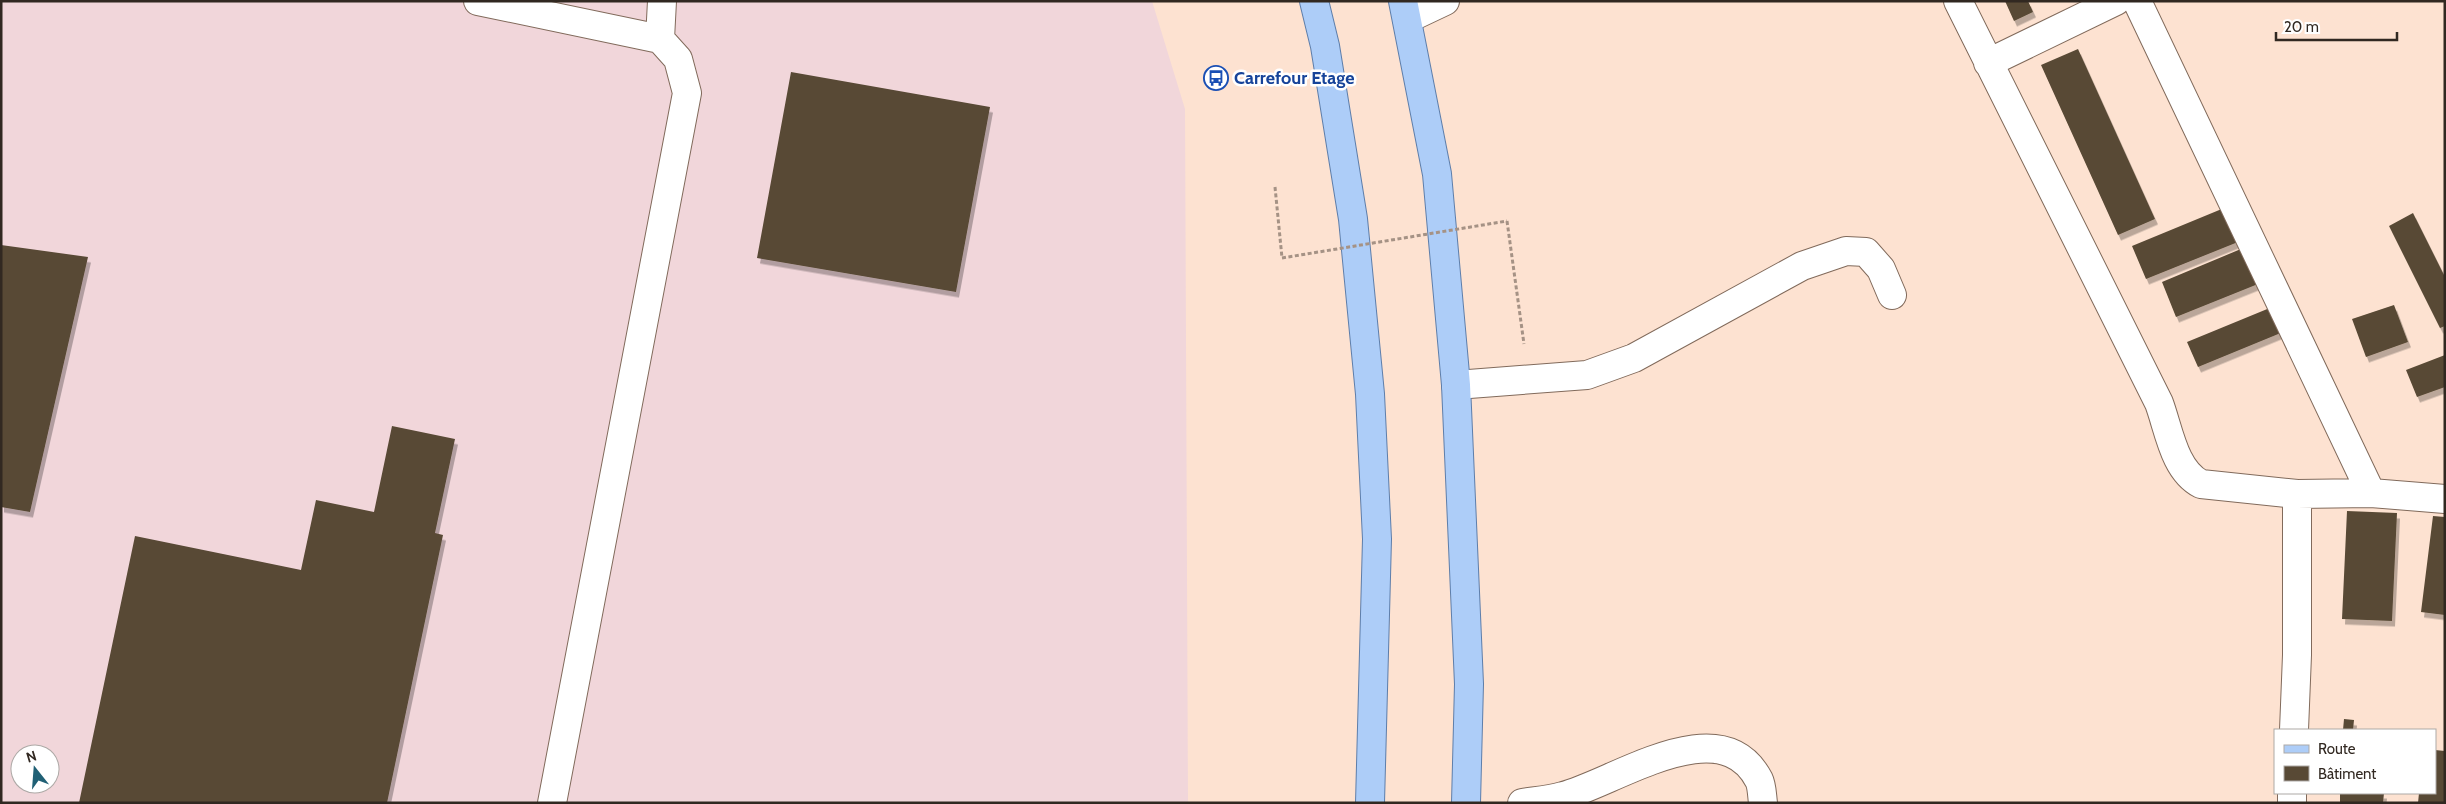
<svg xmlns="http://www.w3.org/2000/svg" width="2446" height="804" viewBox="0 0 2446 804" font-family="Cabin,sans-serif">
	<style>
		.industrial { fill: #f1d6da; fill-rule: evenodd }
		.building { fill: #584935; filter: url(#shadow) }
		.lines { fill: none; stroke-linecap: round; stroke-linejoin: round }
		.minor-casing { stroke: #816a5b; stroke-width: 30 }
		.major-casing { stroke: #5e7eaa; stroke-width: 30 }
		.path { stroke: #a59285; stroke-width: 3; stroke-dasharray: 4 2.5; stroke-linecap: butt }
		.minor { stroke: #fff; stroke-width: 28 }
		.major { stroke: #adcdf8; stroke-width: 28 }
		.path-bridge { stroke: #a59285; stroke-width: 3; stroke-dasharray: 4 2.5; stroke-linecap: butt }
		.labels { text-anchor: middle; dominant-baseline: central; stroke-width: 5; stroke-linejoin: round; paint-order: stroke }
		.transit-label { font-size: 18px; font-weight: bold; fill: #164399; stroke: #fff; text-anchor: start }
	</style>
	<defs>
		<filter id="shadow"><feDropShadow dx="3" dy="5.5" stdDeviation="0" flood-color="#0004"/></filter>
	</defs>
	<rect width="100%" height="100%" fill="#fde2d1"/>
	<path class="industrial" d="M1 1H1152L1185 109 1188 803H1ZM20 754H50V784H20Z"/>
	<path class="building" d="M2005 1H2028L2033 12 2014 21Z
		M2078 49 2155 219 2118 235 2041 65Z
		M791 72 990 107 956 292 757 258Z
		M2229 206 2243 240 2146 279 2132 246Z
		M2413 213 2445 277V326L2440 328 2389 226Z
		M1 245 88 257 30 512 1 507Z
		M2248 246 2263 282 2176 317 2162 282Z
		M2277 305 2288 330 2198 367 2187 342Z
		M2394 305 2408 342 2366 357 2352 319Z
		M2445 355V387L2417 397 2406 370Z
		M392 426 455 439 435 533 443 535 387 803H79L135 536 301 570 316 500 374 512Z
		M2347 511 2397 513 2392 621 2342 619Z
		M2433 516 2445 517V615L2421 612Z
		M2344 719 2354 720 2353 730H2343Z
		M2435 750 2445 751V803H2418L2419 793H2435Z
		M2340 793H2384L2383 803H2340Z"/>
	<g class="lines">
		<defs>
			<path id="minor" d="M478 1 660 39 678 59 687 93 552 803
				M1958 1 2159 403C2169 430 2174 470 2201 484L2297 494 2371 493 2445 499
				M2137 1 2371 493
				M1407 19 1445 1
				M660 39 662 1
				M1988 63 2116 1
				M1456 385 1587 375 1634 358 1802 266 1846 251 1866 252 1881 269 1892 295
				M2294 730 2297 655V494
				M1522 803C1535 801 1550 800 1563 796 1616 782 1721 707 1759 780 1762 786 1762 796 1763 803
				M2292 803V793"/>
			<path id="major" d="M1314 1 1325 46 1353 219 1370 394 1377 539 1370 803
				M1403 1 1437 174 1456 385 1469 684 1466 803"/>
		</defs>
		<use href="#minor" class="minor-casing"/>
		<use href="#major" class="major-casing"/>
		<path class="path" d="M1275 187 1282 258
			M1507 221 1524 344"/>
		<use href="#minor" class="minor"/>
		<use href="#major" class="major"/>
		<path class="path-bridge" d="M1282 258 1507 221"/>
	</g>
	<defs>
		<symbol id="bus-ring" viewBox="-11 -11 22 22"><circle r="9.5" fill="#fff" stroke="#1a4fb4" stroke-width="1.5"/><path d="M-5-6H5V4H4V6H2V4H-2V6H-4V4H-5ZM-3.5-4V0h7V-4ZM-3.5 1.2v1.5H-2V1.2ZM2 1.2v1.5H3.5V1.2Z" fill="#1a4fb4"/></symbol>
	</defs>
	<g fill-rule="evenodd">
		<use href="#bus-ring" x="1202" y="64" width="28" height="28"/>
	</g>
	<g class="labels">
		<g class="transit-label">
			<text x="1234" y="78">Carrefour Etage</text>
		</g>
	</g>
	<rect width="2446" height="804" fill="none" stroke="#312821" stroke-width="5"/>
	<rect x="2274" y="729" width="162" height="65" fill="#ffffff" stroke="#ada9a6"/>
	<rect x="2284" y="745" width="25" height="8" fill="#adcdf8" stroke="#ada9a6"/>
	<text x="2318" y="754" font-size="15" fill="#312821">Route</text>
	<rect x="2284" y="766" width="25" height="15" fill="#584935" stroke="#ada9a6"/>
	<text x="2318" y="779" font-size="15" fill="#312821">Bâtiment</text>
	<g transform="translate(35 769) rotate(343)"><circle r="24" fill="#ffffff" stroke="#ada9a6"/>
	<path d="M0-4L9 19L0 12L-9 19Z" fill="#206075"/>
	<text y="-8" font-size="14" font-weight="bold" text-anchor="middle" fill="#312821">N</text>
	</g>
	<path d="M2276 32v8h121v-8" fill="none" stroke="#312821" stroke-width="2.5"/>
	<text x="2284" y="32" font-size="15" fill="#312821" stroke="#ffffff" stroke-width="4" paint-order="stroke">20 m</text>
</svg>
